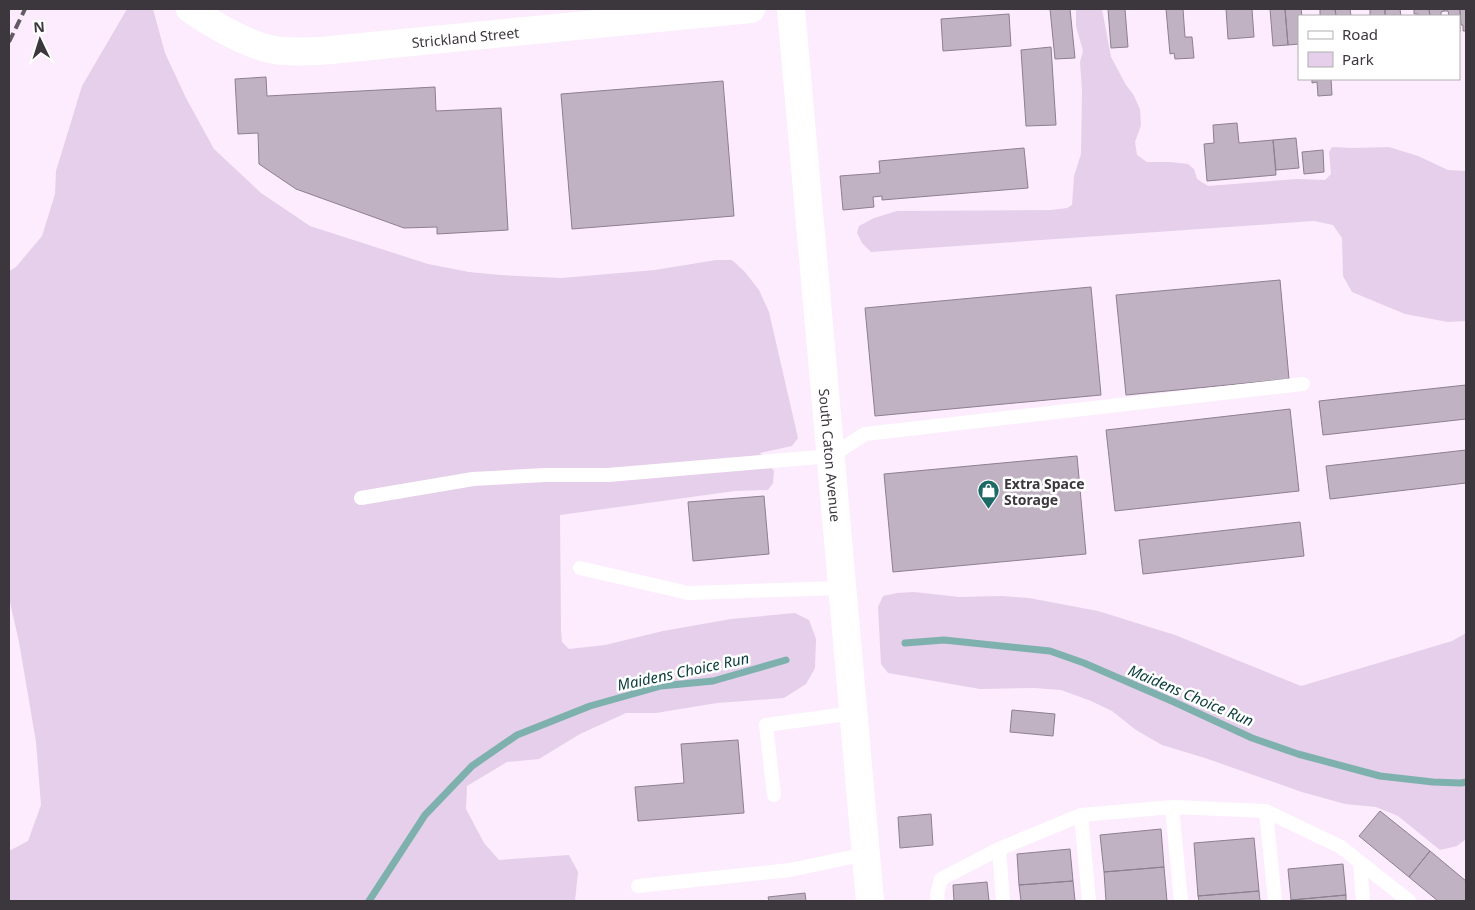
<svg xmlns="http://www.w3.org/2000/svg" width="1475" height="910" viewBox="0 0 1475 910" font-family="'Noto Sans',sans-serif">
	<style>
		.green { fill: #e6cfea }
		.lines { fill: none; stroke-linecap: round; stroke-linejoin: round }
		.stream { stroke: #7eb1ae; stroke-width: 7 }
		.building { fill: #c0b1c3; stroke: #8d7f90 }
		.lane { stroke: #fff; stroke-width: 14 }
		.street { stroke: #fff; stroke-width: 28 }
		.primary { stroke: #fff; stroke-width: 28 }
		.rail { stroke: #645c65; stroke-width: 4; stroke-dasharray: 10 5; stroke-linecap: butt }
		.labels { text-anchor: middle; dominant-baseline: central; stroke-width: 5; stroke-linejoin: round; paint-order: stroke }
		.street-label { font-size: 14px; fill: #3c363d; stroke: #fff }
		.poi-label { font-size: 14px; font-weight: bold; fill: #3c363d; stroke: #fff; text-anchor: start }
		.water-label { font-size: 15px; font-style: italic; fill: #083b39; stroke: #fff }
	</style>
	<rect width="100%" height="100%" fill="#fcecfe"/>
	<path class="green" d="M127 9H153L165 53 186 98 214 149 261 193 310 226 428 264 469 272 500 275 561 278 655 270 716 260H732L745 272 759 290 769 312 798 438 792 446 760 453 774 471 773 483 768 490 735 491 560 515 561 630 562 642 569 649 605 645 663 631 731 619 795 613 809 620 816 639 815 668 806 684 784 698 717 703 656 713H626L580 734 539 759 507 762 467 786 466 809 484 843 499 860 569 855 578 872 575 901H9V851L28 841 41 805 36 742 19 642 9 598V271L16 267 42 236 55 194 56 171 82 86Z
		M1076 9H1102L1111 57 1126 85 1133 94 1140 109 1141 125 1135 142 1137 155 1147 162H1170L1188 164 1194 169 1197 179 1208 186 1297 179 1325 180 1331 174 1329 152 1332 147 1352 148 1389 147 1418 156 1448 170 1466 171V321L1448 322 1405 314 1352 292 1343 276 1342 238 1333 225 1314 221 871 252 862 243 857 233 859 226 874 218 897 211 1051 210 1067 208 1072 205 1074 176 1081 154 1082 91 1080 62 1083 51 1076 26Z
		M914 592 959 597 1002 596 1029 598 1098 611 1175 635 1301 686 1452 641 1466 633V839L1457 846 1440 850 1398 816 1376 807 1345 804 1302 792 1205 758 1162 745 1136 730 1112 711 1091 701 1061 690 1034 688 980 689 888 673 881 664 878 607 883 596 897 593Z"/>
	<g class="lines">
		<path class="stream" d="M905 643 944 640 1050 651 1084 663 1174 702 1252 738 1298 754 1380 776 1433 782 1461 783 1466 782
			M369 901 425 815 472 766 517 735 590 706 661 686 713 681 786 660"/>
	</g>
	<path class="building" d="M1050 9H1070L1075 58 1055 59Z
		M1108 9H1125L1128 47 1111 48Z
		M1166 9H1183L1185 37H1192L1194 58 1175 59 1174 53 1170 54Z
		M1226 9H1252L1254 37 1228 39Z
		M1270 9H1285L1288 45 1273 46Z
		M1285 9H1301L1302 16H1299V44L1288 45Z
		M1320 9H1335L1336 16H1320Z
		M1335 9H1350L1351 16H1336Z
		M1370 9H1385V16H1370Z
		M1385 9H1400L1401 16H1385Z
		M1414 9H1429L1430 16H1418V14H1414Z
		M1429 9H1444V11L1441 12V16H1430Z
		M1444 9H1460V32H1459V16H1449L1448 11H1444Z
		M1460 9H1466V31H1463V25H1461Z
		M1009 14 1011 46 943 51 941 19Z
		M1051 47 1056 125 1026 126 1021 50Z
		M266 77 267 96 435 87 436 111 501 108 508 230 437 234V227L404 228 296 189 259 164 258 133 238 134 235 79Z
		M1312 79H1331L1332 95 1318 96 1317 82 1312 83Z
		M723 81 734 216 572 229 561 94Z
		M1237 123 1239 143 1273 140 1276 175 1207 181 1204 144 1214 143 1213 125Z
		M1296 138 1299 168 1276 170 1273 140Z
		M1024 148 1028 188 882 200V196L873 197 874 207 843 210 840 176 880 173 879 161Z
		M1323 150 1324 172 1304 174 1302 152Z
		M1280 280 1289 379 1126 395 1116 295Z
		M1091 287 1101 395 875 416 865 308Z
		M1466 385V419L1323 435 1319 401Z
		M1290 409 1299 491 1115 511 1106 430Z
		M1466 450V483L1330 499 1326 466Z
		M1077 456 1086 554 893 572 884 474Z
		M764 496 769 554 693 561 688 502Z
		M1300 522 1304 556 1143 574 1139 540Z
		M1012 710 1055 714 1053 736 1010 732Z
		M738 740 744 813 638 821 635 787 684 783 681 744Z
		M1380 811 1430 851 1409 877 1359 836Z
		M931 814 933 845 900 848 898 817Z
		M1161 829 1164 867 1104 872 1100 835Z
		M1254 838 1259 891 1198 896 1194 843Z
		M1070 849 1073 881 1019 885 1017 854Z
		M1430 851 1466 881V901H1438L1409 877Z
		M1343 864 1346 895 1291 900 1288 869Z
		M1164 867 1167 901H1106L1104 872Z
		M1073 881 1075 901H1021L1019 885Z
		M987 882 989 901H954L953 885Z
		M1259 891 1260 901H1199L1198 896Z
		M805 893 806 901H769L768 897Z
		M1346 895V901H1291V900Z"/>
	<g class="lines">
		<path class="lane" d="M361 498 473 479 545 475H608L831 456 865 434 1303 384
			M580 568 688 593 843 588
			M774 795 766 725 854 713
			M1172 807 1181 901
			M1266 811 1275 901
			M1081 815 1089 901
			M999 849 1003 901
			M1360 862 1363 901
			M638 886 790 870 866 854
			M938 901 937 895 941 879 999 849 1081 815 1172 807 1266 811 1341 847 1409 901"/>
		<path class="street" id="s1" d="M190 9C215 26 254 50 285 51 297 52 308 51 320 51L751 9"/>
		<path class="primary" id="s2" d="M791 9 870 901"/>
		<path class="rail" d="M9 42 25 9"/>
	</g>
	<defs>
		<symbol id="shop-pin" viewBox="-11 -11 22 30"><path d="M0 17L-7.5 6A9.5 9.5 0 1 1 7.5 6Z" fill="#1d6966" stroke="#fff"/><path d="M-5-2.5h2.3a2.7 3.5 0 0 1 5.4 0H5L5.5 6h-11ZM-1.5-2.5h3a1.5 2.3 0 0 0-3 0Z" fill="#fff"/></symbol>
	</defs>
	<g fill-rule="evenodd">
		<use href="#shop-pin" x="976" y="478" width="25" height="34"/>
	</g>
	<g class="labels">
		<g class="street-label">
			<text stroke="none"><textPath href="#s1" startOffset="286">Strickland Street</textPath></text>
			<text stroke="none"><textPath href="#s2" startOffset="448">South Caton Avenue</textPath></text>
		</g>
		<g class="poi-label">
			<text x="1004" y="483">Extra Space<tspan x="1004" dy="16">Storage</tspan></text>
		</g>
		<g class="water-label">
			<text transform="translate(683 671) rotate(-12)">Maidens Choice Run</text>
			<text transform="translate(1191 695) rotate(23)">Maidens Choice Run</text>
		</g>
	</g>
	<rect width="1475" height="910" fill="none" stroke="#3c363d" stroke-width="20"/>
	<rect x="1298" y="15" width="162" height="65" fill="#ffffff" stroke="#b1afb1"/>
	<rect x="1308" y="31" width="25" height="8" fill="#ffffff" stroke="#b1afb1"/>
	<text x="1342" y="40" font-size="15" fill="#3c363d">Road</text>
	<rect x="1308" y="52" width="25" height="15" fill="#e6cfea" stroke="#b1afb1"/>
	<text x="1342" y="65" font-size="15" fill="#3c363d">Park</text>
	<g transform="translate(40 40) rotate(356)" stroke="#ffffff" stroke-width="4" paint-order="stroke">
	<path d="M0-4L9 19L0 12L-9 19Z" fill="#3c363d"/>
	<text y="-8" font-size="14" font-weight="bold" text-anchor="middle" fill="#3c363d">N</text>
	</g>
</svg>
